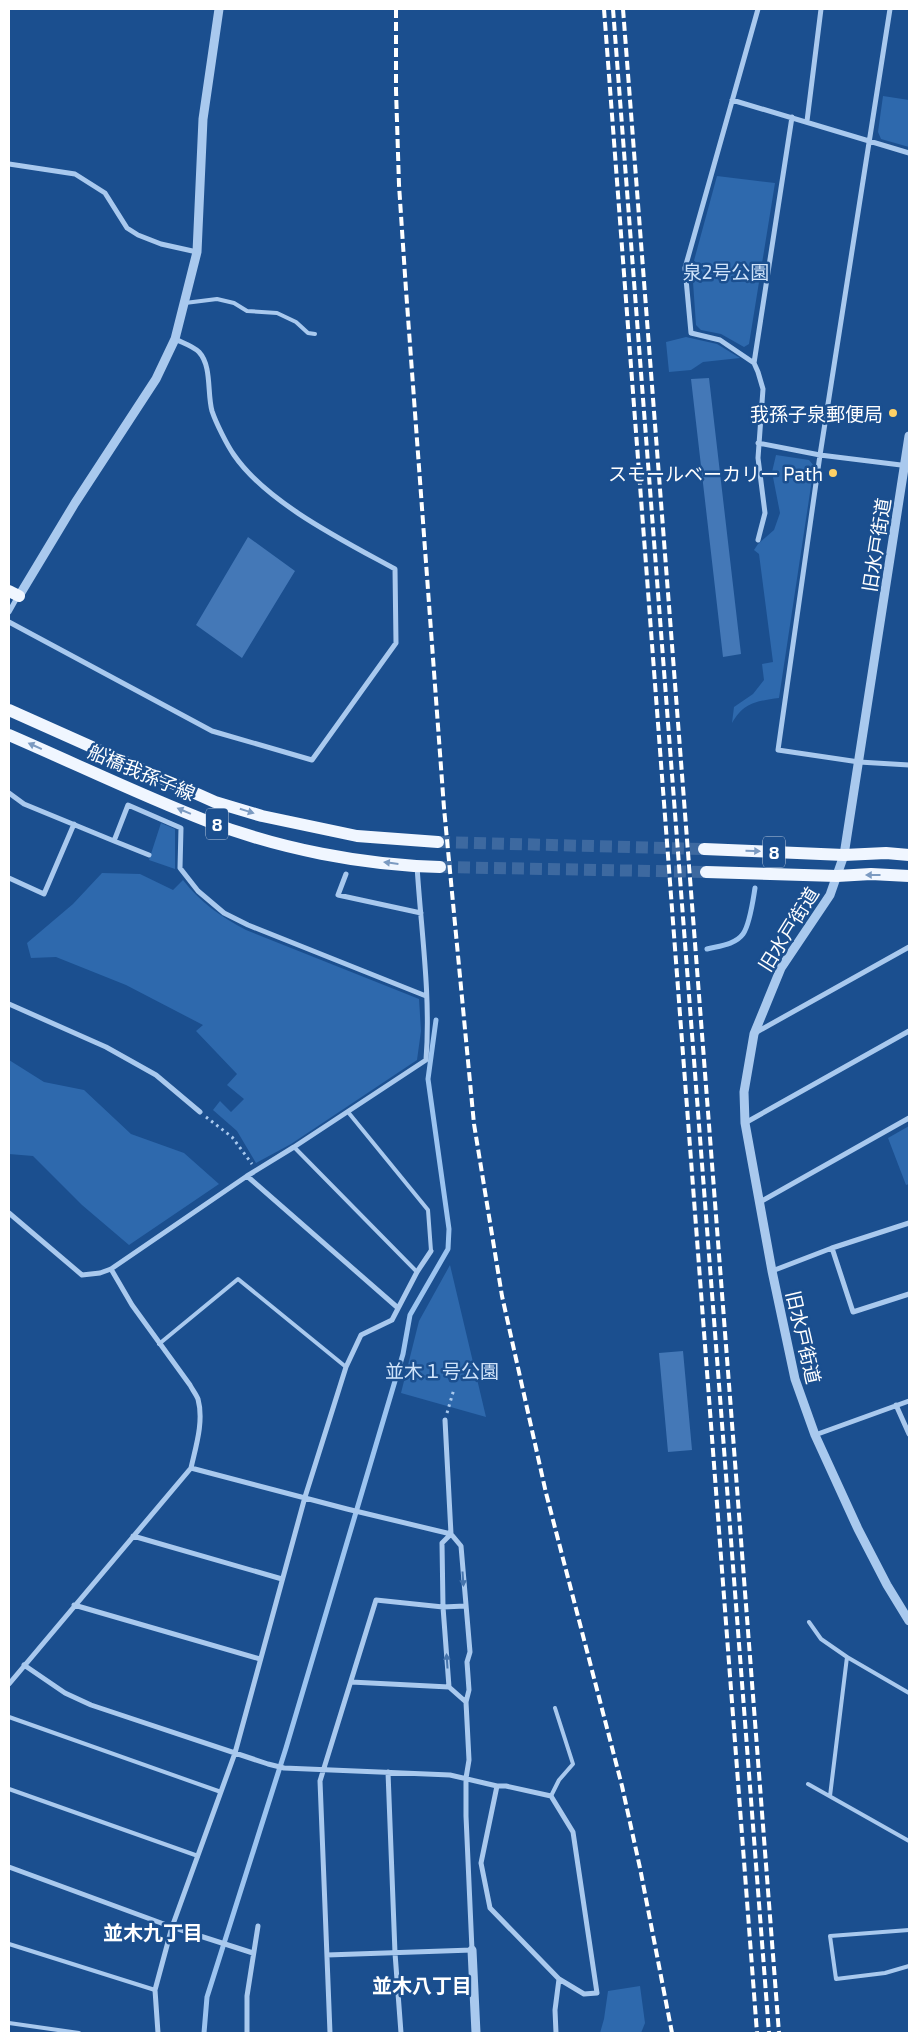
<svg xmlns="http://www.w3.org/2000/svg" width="918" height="2042" viewBox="0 0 918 2042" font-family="'Exo 2','Noto Sans JP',sans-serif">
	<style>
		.green { fill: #2e69ad }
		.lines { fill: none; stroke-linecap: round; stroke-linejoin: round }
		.stream { stroke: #9cc4f0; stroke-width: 5 }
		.building { fill: #4478b7 }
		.primary-tunnel { stroke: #3d69a0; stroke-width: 12; stroke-dasharray: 12 6; stroke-linecap: butt }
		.path { stroke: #a9c9ee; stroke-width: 3; stroke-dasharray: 2.5 4; stroke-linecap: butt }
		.service { stroke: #a9c9ee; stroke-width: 4 }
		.minor { stroke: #a9c9ee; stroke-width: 5 }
		.tertiary { stroke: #a9c9ee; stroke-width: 9 }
		.primary { stroke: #f0f6ff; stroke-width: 12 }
		.rail { stroke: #fff; stroke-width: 4; stroke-dasharray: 9 4; stroke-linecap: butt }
		.oneway { fill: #7b9ac1 }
		.oneway2 { fill: #4674ac }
		.poi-dot { fill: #ffd166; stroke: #1b4f8f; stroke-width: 2 }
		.labels { text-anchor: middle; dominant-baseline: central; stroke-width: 5; stroke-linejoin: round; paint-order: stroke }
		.shield { fill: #1b4f8f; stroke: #bbcadd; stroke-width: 1 }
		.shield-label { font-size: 18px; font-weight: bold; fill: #fff }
		.park-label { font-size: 19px; fill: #cfe3fa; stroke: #1b4f8f }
		.poi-label { font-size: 19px; fill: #fff; stroke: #1b4f8f; text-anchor: end }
		.street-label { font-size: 19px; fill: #fff; stroke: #1b4f8f }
		.neighbourhood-label { font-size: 20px; font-weight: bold; fill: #fff; stroke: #1b4f8f }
	</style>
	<rect width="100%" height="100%" fill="#1b4f8f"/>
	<path class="green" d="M883 96 909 100V147L881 139 878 132Z
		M717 176 775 183 749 344 744 347 721 334 701 330 696 325 692 268Z
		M686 337 717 344 740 358 703 362 691 370 669 372 666 342Z
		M776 455 809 460 814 466 779 698C757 701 744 702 732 723L734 707 753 694 764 680 762 664 773 662 759 554 754 550 758 544 774 530 780 513 772 472Z
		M161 823 175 829V869L149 860Z
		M102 873 140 874 173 890 183 880C200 902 221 917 246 930L419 999 421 1031 417 1060 291 1144 256 1163 237 1131 213 1110 220 1101 231 1112 244 1099 227 1085 237 1074 196 1031 203 1025 126 985 56 957 31 958 27 943 73 904Z
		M9 1060 44 1082 84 1090 131 1134 184 1153 219 1184 129 1245 82 1205 33 1156 9 1154Z
		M909 1126V1184L906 1185 888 1138Z
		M450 1265 486 1417 401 1393 419 1321Z
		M640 1986 645 2023 641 2033H600L604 2019 608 1991Z"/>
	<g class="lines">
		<path class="stream" d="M707 949C718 946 735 945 743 934 750 924 753 900 755 888
			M204 2033 207 1997 286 1748 403 1354 410 1315 448 1249 449 1229 428 1079 436 1020"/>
	</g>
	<path class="building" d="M709 378 741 654 723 657 691 379Z
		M248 537 295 571 242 658 196 625Z
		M683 1351 692 1450 668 1452 659 1353Z"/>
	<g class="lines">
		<path class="primary-tunnel" d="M438 842 704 849
			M440 867 706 872"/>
		<path class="path" d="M206 1117 232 1137 252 1164
			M447 1413 454 1389"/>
		<path class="service" d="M185 303 217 299 234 303 247 311 277 313 296 322 308 333 315 334
			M348 1112 428 1210 431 1251
			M294 1147 417 1272
			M159 1344 238 1279 346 1367
			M809 1622 821 1639 847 1657
			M9 1717 221 1792
			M808 1784 909 1841
			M9 1789 198 1856
			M551 1796 559 1780 573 1764 555 1708
			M830 1796 847 1657 909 1693
			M909 1930 830 1936 836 1979 885 1973 909 1966
			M9 1944 155 1990
			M9 2023 79 2033"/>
		<path class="minor" d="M758 9 685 268 691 333 720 340 754 363 758 372 763 389 758 458 765 513 758 540
			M890 9 820 455 778 750 859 762 909 765
			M732 100 909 153
			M807 121 821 9
			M9 164 75 174 105 193 127 228 138 235 161 244 197 252
			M754 363 792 117
			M758 443 820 455 909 466
			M9 612 18 596
			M9 622 212 731 312 760 396 643 395 569C344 541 267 503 234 455 227 445 216 423 212 411 207 393 212 366 199 352 193 346 183 343 175 339
			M9 793 24 804 114 841 128 805 181 828 180 868 198 891 224 913 248 925 426 996
			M114 841 149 855
			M346 874 338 895 421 913
			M9 878 44 894 74 824
			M9 1004 106 1047 156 1075 200 1112
			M755 1033 909 947
			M745 1123 909 1031
			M247 1176 398 1308
			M760 1202 909 1118
			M9 1213 82 1275 100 1273 111 1269 247 1176 294 1147 426 1060C431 996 421 930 417 866
			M832 1248 853 1312 909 1294
			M772 1271 832 1248 909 1223
			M896 1405 909 1434
			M445 1420 451 1534 442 1543 443 1607 449 1687 466 1702
			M815 1435 909 1401
			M191 1468 347 1509 451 1534 461 1546 470 1652 467 1662 469 1690 466 1702 469 1760 466 1778V1816L472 1950 327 1955
			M133 1536 282 1579
			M74 1605 260 1659
			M24 1665 65 1693 91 1705 268 1764 284 1768 450 1775 497 1786H506L551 1796 573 1832 597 1993 584 1994 559 1979 490 1908 481 1863 497 1786
			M351 1682 449 1687
			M9 1684 191 1468C196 1446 204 1421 198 1399 196 1394 192 1389 190 1385L132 1305 111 1269
			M388 1772 395 1953 401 2033
			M9 1867 172 1927 253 1953
			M158 2033 155 1990 172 1927 235 1753 305 1497 346 1367 361 1335 392 1320 417 1272 431 1251
			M247 2033V1996L258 1926
			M330 2033 320 1781 376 1600 443 1607 465 1606
			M556 2033 555 2010 559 1979"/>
		<path class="tertiary" d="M909 436 844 855 830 895 781 968 754 1034 744 1092 745 1123 772 1271 795 1379 815 1435 858 1529 887 1585 909 1621
			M19 596 75 503 156 379 175 339 197 252 203 119 219 9
			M472 1950 476 2033"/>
		<path class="primary" d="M9 591 19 596
			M9 710 215 802 262 816 357 836 438 842
			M9 735C74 763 140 795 207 821 280 849 362 865 440 867
			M704 849 844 855 886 853 909 855
			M706 872 837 876 871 874 909 876"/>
		<path class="rail" d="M396 9V90L399 185 406 290 444 808 474 1124 502 1296 546 1493 622 1786 640 1868 672 2033
			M604 9 757 2033
			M613 9 769 2033
			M623 9 779 2033"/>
	</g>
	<defs><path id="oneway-solid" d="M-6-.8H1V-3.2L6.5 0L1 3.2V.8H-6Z" transform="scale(1.25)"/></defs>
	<g class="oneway">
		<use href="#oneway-solid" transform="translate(35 746) rotate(-156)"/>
		<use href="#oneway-solid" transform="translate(184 811) rotate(-157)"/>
		<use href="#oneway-solid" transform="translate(247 811) rotate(17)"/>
		<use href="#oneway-solid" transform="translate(753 851) rotate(2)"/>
		<use href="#oneway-solid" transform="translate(391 863) rotate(-173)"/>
		<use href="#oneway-solid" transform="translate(873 875) rotate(-180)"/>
	</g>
	<g class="oneway2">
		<use href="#oneway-solid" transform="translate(463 1579) rotate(86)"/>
		<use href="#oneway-solid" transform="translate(447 1661) rotate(-94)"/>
	</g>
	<g class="poi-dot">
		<circle cx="893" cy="413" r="5"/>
		<circle cx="833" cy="473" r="5"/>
	</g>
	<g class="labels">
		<g class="shield">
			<rect x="206" y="808.5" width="22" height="31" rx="4"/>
			<rect x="763" y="836.5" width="22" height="31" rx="4"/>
		</g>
		<g class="shield-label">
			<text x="217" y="824">8</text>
			<text x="774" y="852">8</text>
		</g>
		<g class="park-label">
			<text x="726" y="271">泉2号公園</text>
			<text x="442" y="1370">並木１号公園</text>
		</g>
		<g class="poi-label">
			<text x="883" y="413">我孫子泉郵便局</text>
			<text x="823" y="473">スモールベーカリー Path</text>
		</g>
		<g class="street-label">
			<text transform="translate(876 545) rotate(-81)">旧水戸街道</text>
			<text transform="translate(142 772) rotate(23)">船橋我孫子線</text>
			<text transform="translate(788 929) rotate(-58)">旧水戸街道</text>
			<text transform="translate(804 1337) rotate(77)">旧水戸街道</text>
		</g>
		<g class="neighbourhood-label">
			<text x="153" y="1932">並木九丁目</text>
			<text x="422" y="1985">並木八丁目</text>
		</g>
	</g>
	<rect width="918" height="2042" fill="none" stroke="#ffffff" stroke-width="20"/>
</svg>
